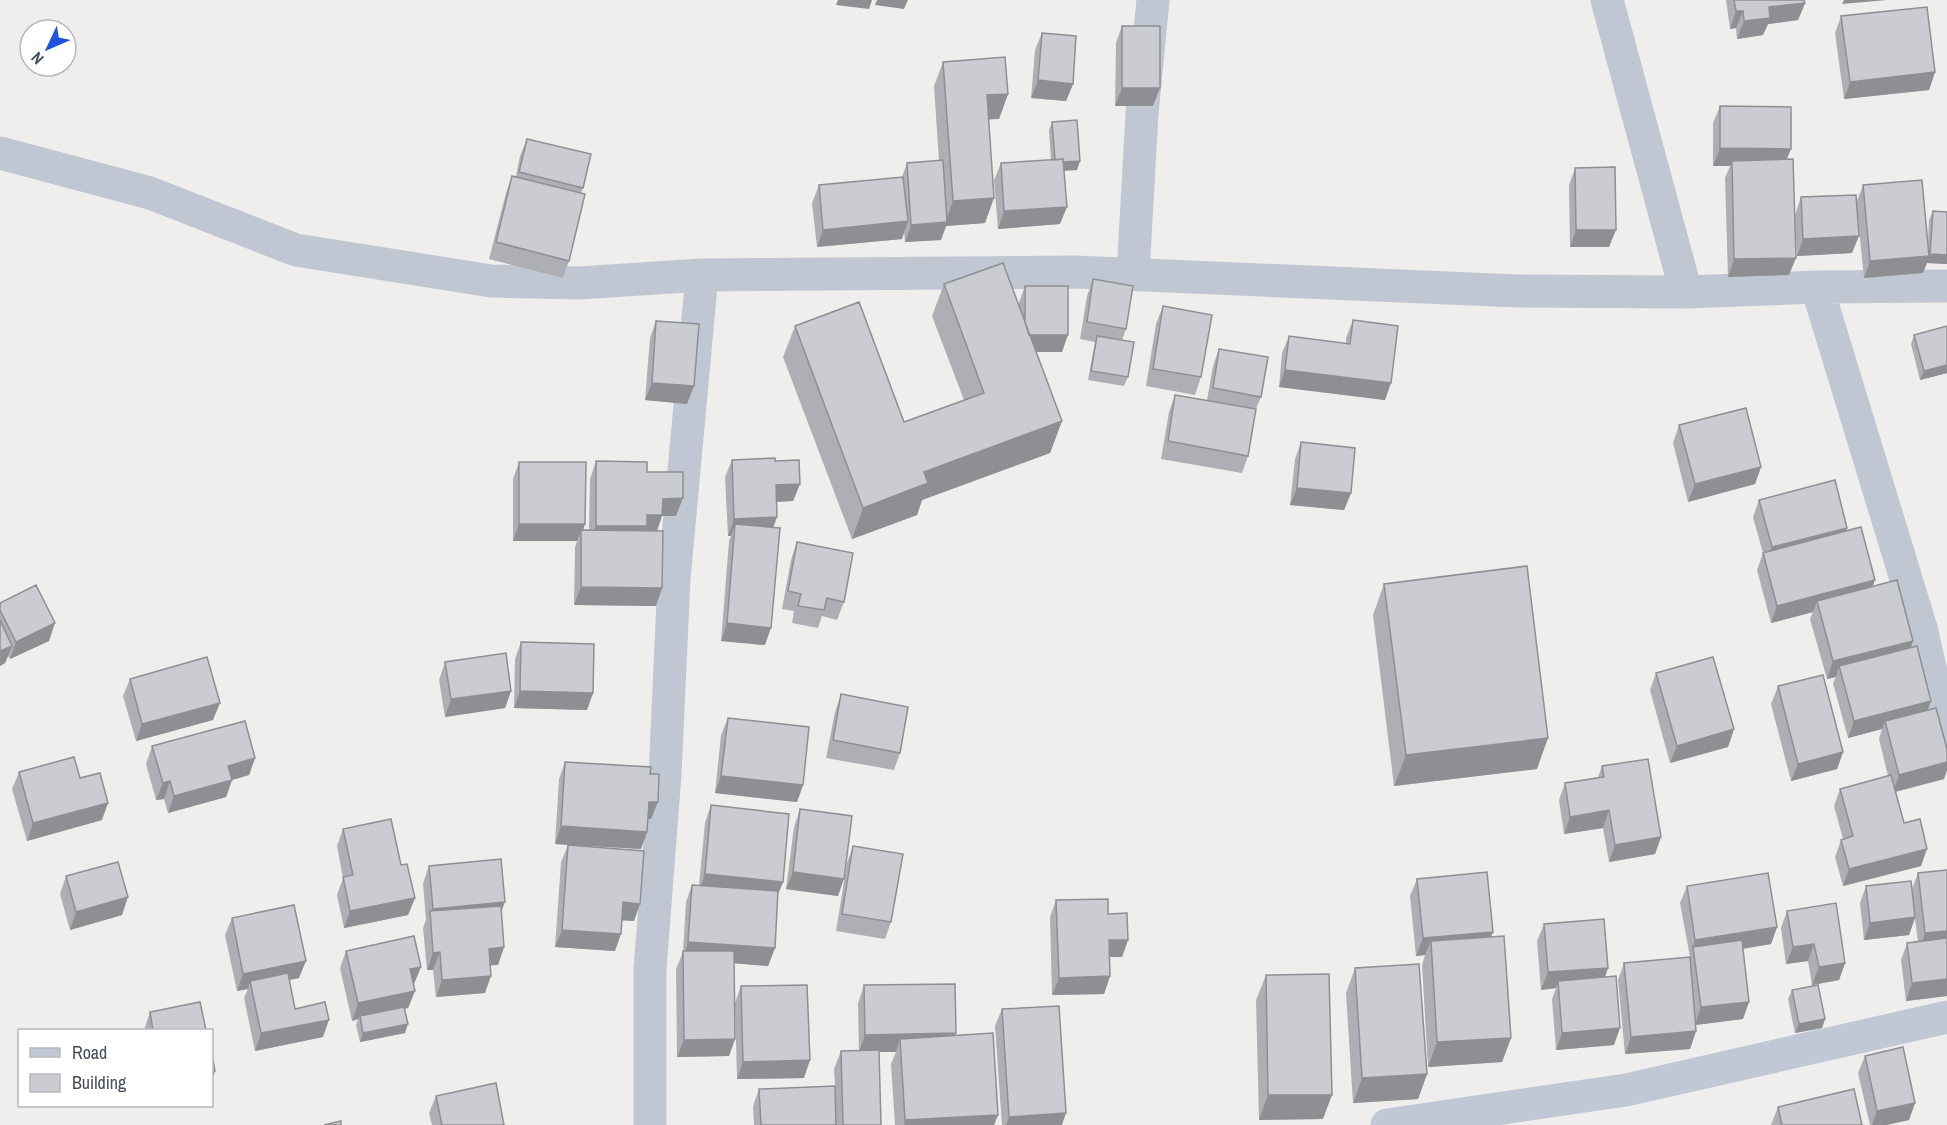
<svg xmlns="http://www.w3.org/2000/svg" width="1947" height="1125" viewBox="0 0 1947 1125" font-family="'Archivo Narrow',sans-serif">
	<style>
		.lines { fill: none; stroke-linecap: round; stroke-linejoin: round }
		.street { stroke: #c1c7d2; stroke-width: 33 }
		.secondary { stroke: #c0c8d6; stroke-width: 33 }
		.wall { fill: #aeafb5 }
		.shaded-wall { fill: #8d8f93 }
		.building { fill: #caccd2; stroke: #8d8f93; stroke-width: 1.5 }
	</style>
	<rect width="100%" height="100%" fill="#f0eeed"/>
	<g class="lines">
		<path class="street" d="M1607 0 1686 292
			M0 153 150 193 296 250 491 281 579 283 702 275
			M1133 274 1142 114 1153 0
			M1817 287 1921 628 1947 742
			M650 1125V969L665 775 674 579 702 275 1075 272 1517 291 1686 292 1817 287 1947 286"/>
		<path class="secondary" d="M1387 1125 1626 1090 1947 1017"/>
	</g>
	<path class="wall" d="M1726 0H1804L1805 3 1798 20 1768 24 1763 35 1737 39 1736 28 1730 29Z
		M1841 16 1935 72 1929 90 1844 99 1835 33Z
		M1122 26 1153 106H1115L1116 43Z
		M1042 33 1073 84 1066 101 1031 98 1035 50Z
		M943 62 1008 94 999 119H988L985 223 946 226 941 240 905 242 904 231 902 239 817 247 812 203 819 185 902 177 907 163 939 161 934 86Z
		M1720 106 1787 159 1789 275 1728 277 1725 178 1730 166H1713V123Z
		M1052 122 1080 161 1077 170 1064 171 1060 224 998 229 994 180 1001 163 1051 160 1049 130Z
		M527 139 583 188 581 193 569 261 563 278 489 259 506 193 512 176H516L520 156Z
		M1575 168 1609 247H1570L1569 185Z
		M1863 185 1928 242 1929 220 1933 211 1947 212V264L1927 263 1923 273 1864 278 1857 209 1852 253 1797 256 1795 215 1801 197 1857 201Z
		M1093 279 1126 329 1122 340 1128 377 1124 386 1088 380 1095 342 1080 339 1087 296Z
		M944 284 1018 305 1025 286 1062 352H1036L1062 421 1050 453 922 500 917 515 852 539 783 357 795 326 904 422 964 400 932 316Z
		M1163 306 1201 377 1195 395 1146 386 1156 324Z
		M1353 320 1385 400 1279 387 1282 353 1289 336 1346 343V338Z
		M656 321 687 404 645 400 650 338Z
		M1947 326V373L1920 380 1911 344 1914 335Z
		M1219 349 1261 397 1256 409 1248 456 1242 473 1161 459 1169 412 1175 395 1207 400 1213 366Z
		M1679 425 1761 467 1755 484 1688 502 1673 443Z
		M1301 442 1351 493 1344 510 1290 505 1295 459Z
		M732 460 775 461 800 484 793 501 776 502 773 527 765 645 721 641 729 541 731 536H728L725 477Z
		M596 461 647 472 676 516H662L657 531 656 606 574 605 575 547 577 541H513V479L519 462 585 524 583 530H589L590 479Z
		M1759 500 1847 528 1846 531 1873 587 1913 641 1911 648 1927 710 1947 749V770L1944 779 1896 792 1904 823 1921 866 1843 886 1835 857 1841 840 1843 839 1834 806 1840 789 1888 776 1879 739 1882 729 1848 738 1833 683 1836 677 1827 679 1810 619 1813 612 1771 623 1757 570 1763 553 1753 517Z
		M797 542 844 602 837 620 822 616 818 628 792 623 794 611 782 609 791 560Z
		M1384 584 1537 769 1394 786 1373 615Z
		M0 603 49 641 10 659 8 656 5 663 0 666Z
		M521 642 593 693 587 710 514 708 515 659Z
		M445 662 511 691 505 708 445 717 439 680Z
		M1656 673 1734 729 1728 747 1670 763 1650 690Z
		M130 679 213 720 136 741 123 696Z
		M1778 686 1843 752 1837 769 1791 781 1771 704Z
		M841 694 900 753 894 770 826 758 835 712Z
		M728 718 803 785 797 802 715 793 721 735Z
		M152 746 255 758 249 775 232 780 226 797 168 813 164 799 156 800 146 764Z
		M565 762 650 774 651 819H648L647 832 641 849 555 844 559 779Z
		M1602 766 1661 837 1655 854 1609 862 1603 828 1564 834 1559 800 1565 783 1598 777Z
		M19 772 80 778 102 820 27 841 12 789Z
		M711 805 783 882 778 894 775 948 768 966 734 963 735 1039 729 1056 677 1057 676 969 683 952 686 902 692 885H699L705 823Z
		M800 809 838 896 786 889 794 827Z
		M343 829 401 865 415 898 408 915 344 928 337 895 343 878 337 846Z
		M568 845 634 921 622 920 615 951 555 947 561 862Z
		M853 846 891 922 885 939 836 931 847 863Z
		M429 866 501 912 504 947 498 965H490L485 993 436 997 433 970H427L423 928 426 920 423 883Z
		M1947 870V996L1906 1001 1901 960 1907 943 1918 942 1915 919 1909 935 1864 940 1860 903 1866 886 1912 889 1918 873Z
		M66 876 122 915 70 930 60 894Z
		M1417 879 1493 932 1491 937 1511 1038 1502 1062 1428 1067 1422 965 1425 955 1416 956 1410 896Z
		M1687 886 1777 927 1771 944 1743 949V1019L1696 1025V1031L1690 1049 1625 1054 1618 980 1624 963 1690 957 1680 903Z
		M1056 900 1108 914 1128 940 1122 957H1109L1110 976 1104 994 1052 995 1050 917Z
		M1787 911 1845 963 1839 980 1812 985 1808 961 1786 964 1781 928Z
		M232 918 299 978 289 980 295 1009 323 1037 255 1051 244 998 248 989 237 991 225 935Z
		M1544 924 1608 968 1605 977 1614 1045 1556 1050 1552 999 1556 988 1541 990 1537 941Z
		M346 951 421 967 413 985 415 991 408 1008 404 1009 405 1033 360 1042 356 1025 358 1019 352 1021 340 968Z
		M1355 968 1427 1074 1418 1099 1353 1103 1346 993Z
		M1266 975 1323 1119 1259 1120 1256 1000Z
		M864 985 955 1036 998 1115 994 1125H895L891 1064 896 1052H879L881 1125H754L753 1106 759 1089 835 1086 834 1069 841 1051H859L858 1003Z
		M741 986 804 1078 737 1079 735 1003Z
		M1792 990 1825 1019 1822 1028 1795 1033 1788 999Z
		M1002 1009 1062 1125H1002L995 1026Z
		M150 1012 206 1030H144Z
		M1865 1056 1915 1103 1909 1120 1886 1125H1870L1858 1073Z
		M436 1096 504 1125H432L429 1113Z
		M1778 1107 1862 1125H1771Z"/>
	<path class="shaded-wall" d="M838 0H872L869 9 836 5Z
		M877 0H908L904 9 875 5Z
		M1844 0H1887L1842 4Z
		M1805 3 1798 20 1768 24 1763 35 1737 39 1744 21 1769 7Z
		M1736 11H1743L1736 28 1730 29Z
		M1935 72 1929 90 1844 99 1850 82Z
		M1038 80 1073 84 1066 101 1031 98Z
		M1122 88H1160L1153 106H1115Z
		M1008 94 999 119 977 120 987 95Z
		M1720 148 1791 149 1784 166 1732 161 1730 166H1713Z
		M1080 161 1077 170 1052 171 1055 163Z
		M994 198 985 223 946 226 941 240 905 242 911 225 945 223 953 201Z
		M1067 207 1060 224 998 229 1004 211Z
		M908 221 902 239 817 247 823 230Z
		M1576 230H1616L1609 247H1570Z
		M1859 236 1852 253 1797 256 1803 239Z
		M1930 254 1947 255V264L1927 263 1923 273 1864 278 1870 261 1929 256Z
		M1796 258 1789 275 1728 277 1734 259Z
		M1025 335H1068L1062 352H1019Z
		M1947 365V373L1920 380 1924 371Z
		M1285 370 1391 383 1385 400 1279 387Z
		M652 383 694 386 687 404 645 400Z
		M1062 421 1050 453 922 500 917 515 852 539 863 508 924 472Z
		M1761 467 1755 484 1688 502 1695 484Z
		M800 484 793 501 769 502 776 485Z
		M1297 488 1351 493 1344 510 1290 505Z
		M683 498 676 516H662L656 533 589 543 596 526 647 515 663 499Z
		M777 517 771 534 735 524 731 536H728L734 519Z
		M519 524H585L581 536V530L577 541H513Z
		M1847 528 1841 545 1766 564 1772 547Z
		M1875 580 1869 597 1817 601 1813 612 1771 623 1777 606Z
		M581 587 662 588 656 606 574 605Z
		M55 623 49 641 10 659 16 642Z
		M727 623 771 628 765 645 721 641Z
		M1913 641 1907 658 1839 666 1836 677 1827 679 1833 661Z
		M12 646 5 663 0 666V651Z
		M511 691 505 708 445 717 451 699Z
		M520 691 593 693 587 710 514 708Z
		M1931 701 1925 718 1885 721 1882 729 1848 738 1854 721Z
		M220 703 213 720 136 741 142 724Z
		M1734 729 1728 747 1670 763 1677 746Z
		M1548 738 1537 769 1394 786 1406 755Z
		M1843 752 1837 769 1791 781 1798 764Z
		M255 758 249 775 232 780 226 797 168 813 174 796 228 766Z
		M1947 762V770L1944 779 1893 792 1899 775Z
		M721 776 803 785 797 802 715 793Z
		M170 781 164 799 156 800 163 783Z
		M649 802H658L651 819H643Z
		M108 803 102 820 27 841 33 823Z
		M1609 810 1603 828 1564 834 1570 817Z
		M561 826 647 832 641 849 555 844Z
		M1661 837 1655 854 1609 862 1615 845Z
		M1927 849 1921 866 1843 886 1849 869Z
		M793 872 844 879 838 896 786 889Z
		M705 874 783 882 776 899 699 892Z
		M128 897 122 915 70 930 76 912Z
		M415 898 408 915 344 928 350 911Z
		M505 902 498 920 430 918 433 909Z
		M623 902 640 904 634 921 617 920Z
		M1915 917 1909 935 1864 940 1870 923Z
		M1777 927 1771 944 1695 956 1693 947 1689 957 1695 940Z
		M562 930 621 934 615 951 555 947Z
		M1947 931V947L1919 951 1925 933Z
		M1493 932 1486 949 1431 941 1425 955 1416 956 1423 938Z
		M1109 940H1128L1122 957H1103Z
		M688 942 775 948 768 966 683 959Z
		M1814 944 1808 961 1786 964 1793 947Z
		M504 947 498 965 482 966 489 949Z
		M440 952 433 970H427L433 953Z
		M306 961 299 978 252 988 250 981 248 989 237 991 243 974Z
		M1845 963 1839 980 1812 985 1819 967Z
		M421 967 414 984 404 987 410 969Z
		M1608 968 1602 985 1558 981 1556 988 1541 990 1548 972Z
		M491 976 485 993 436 997 442 980Z
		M1110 976 1104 994 1052 995 1059 978Z
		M1947 979V996L1906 1001 1912 983Z
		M415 991 408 1008 360 1019V1016L358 1019 352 1021 358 1003Z
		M1749 1002 1743 1019 1695 1025 1701 1007Z
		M1825 1019 1822 1028 1795 1033 1799 1024Z
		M329 1020 323 1037 255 1051 261 1033Z
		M408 1024 405 1033 360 1042 363 1033Z
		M1620 1028 1614 1045 1556 1050 1562 1033Z
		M1696 1031 1690 1049 1625 1054 1631 1037Z
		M956 1033 950 1051 900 1039 896 1052H859L865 1035Z
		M1511 1038 1502 1062 1428 1067 1437 1042Z
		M735 1039 729 1056 677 1057 684 1040Z
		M810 1060 804 1078 737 1079 743 1062Z
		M215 1071 212 1081V1072Z
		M1427 1074 1418 1099 1353 1103 1362 1078Z
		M1268 1095H1332L1323 1119 1259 1120Z
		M1915 1103 1909 1120 1886 1125H1872L1877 1111Z
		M1066 1113 1062 1125H1006L1009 1117Z
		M998 1115 994 1125H904L905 1120Z"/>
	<path class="building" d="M1734 0H1804L1805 3 1769 7 1770 18 1744 21 1743 11H1736Z
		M1927 7 1935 72 1850 82 1841 16Z
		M1122 26H1160V88H1122Z
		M1042 33 1076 36 1073 84 1038 80Z
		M1005 57 1008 94 987 95 994 198 953 201 943 62Z
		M1720 106 1791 107V149L1720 148Z
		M1077 120 1080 161 1063 162V159L1055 160 1052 122Z
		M527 139 591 154 583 188 519 172Z
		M1063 159 1067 207 1004 211 1001 163Z
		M1793 159 1796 258 1734 259 1732 161Z
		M943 160 947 222 911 225 907 163Z
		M1615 167 1616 230H1576L1575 168Z
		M512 176 585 194 569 261 496 242Z
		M903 177 908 221 823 230 819 185Z
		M1922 180 1929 256 1870 261 1863 185Z
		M1856 195 1859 236 1803 239 1801 197Z
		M1933 211 1947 212V255L1930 254Z
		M1003 263 1062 421 924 472 928 483 863 508 795 326 859 302 904 422 984 393 944 284Z
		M1093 279 1133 286 1126 329 1087 322Z
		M1025 286H1068V335H1029L1025 322Z
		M1163 306 1212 315 1201 377 1153 369Z
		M1353 320 1398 326 1391 383 1285 370 1289 336 1350 344Z
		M656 321 699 324 694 386 652 383Z
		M1947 326V365L1924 371 1914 335Z
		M1097 336 1134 342 1128 377 1091 371Z
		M1219 349 1268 357 1261 397 1213 388Z
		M1175 395 1256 409 1248 456 1168 441Z
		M1746 408 1761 467 1695 484 1679 425Z
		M1301 442 1355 448 1351 493 1297 488Z
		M775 458V461L799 460 800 484 776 485 777 517 734 519 732 460Z
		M596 461 647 462V472H683V498L663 499 662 515H647V526H596Z
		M519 462H586L585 524H519Z
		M1835 480 1847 528 1772 547 1759 500Z
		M735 524 780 528 771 628 727 623Z
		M1861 527 1875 580 1777 606 1763 553Z
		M581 530 663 531 662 588 581 587Z
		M797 542 853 553 844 602 827 598 824 610 798 606 801 594 788 591Z
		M1527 566 1548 738 1406 755 1384 584Z
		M1897 580 1913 641 1833 661 1817 601Z
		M36 585 55 623 16 642 0 610V603Z
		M0 620 12 646 0 651Z
		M521 642 594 644 593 693 520 691Z
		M1917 646 1931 701 1854 721 1839 666Z
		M506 653 511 691 451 699 445 662Z
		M207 657 220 703 142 724 130 679Z
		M1713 657 1734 729 1677 746 1656 673Z
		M1823 675 1843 752 1798 764 1778 686Z
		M841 694 908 707 900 753 833 740Z
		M1936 708 1947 749V762L1899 775 1885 721Z
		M728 718 809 727 803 785 721 776Z
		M245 721 255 758 228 766 232 780 174 796 170 781 163 783 152 746Z
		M74 757 80 778 100 773 108 803 33 823 19 772Z
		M1648 759 1661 837 1615 845 1609 810 1570 817 1565 783 1604 777 1602 766Z
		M565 762 651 767 650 774H659L658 802H649L647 832 561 826Z
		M1891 775 1904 823 1920 819 1927 849 1849 869 1841 840 1853 836 1840 789Z
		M711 805 789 814 783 882 705 874Z
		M800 809 852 816 844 879 793 872Z
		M391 819 401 865 407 864 415 898 350 911 343 877 353 875 343 829Z
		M568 845 644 851 640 904 623 902 621 934 562 930Z
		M853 846 903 854 891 922 842 914Z
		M501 859 505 902 433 909 429 866Z
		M118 862 128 897 76 912 66 876Z
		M1947 870V931L1925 933 1918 873Z
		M1487 872 1493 932 1423 938 1417 879Z
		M1768 873 1777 927 1695 940 1687 886Z
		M1911 881 1915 917 1870 923 1866 886Z
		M692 885 778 891 775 948 688 942Z
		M1108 899V914L1127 913 1128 940H1109L1110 976 1059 978 1056 900Z
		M1836 903 1845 963 1819 967 1814 944 1793 947 1787 911Z
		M294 905 306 961 243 974 232 918Z
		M501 906 504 947 489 949 491 976 442 980 440 952 433 953 430 911Z
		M1604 919 1608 968 1548 972 1544 924Z
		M414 936 421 967 410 969 415 991 358 1003 346 951Z
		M1504 936 1511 1038 1437 1042 1431 941Z
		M1947 938V979L1912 983 1907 943Z
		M1742 940 1749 1002 1701 1007 1693 947Z
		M683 951H734L735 1039 684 1040Z
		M1690 957 1696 1031 1631 1037 1624 963Z
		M1419 964 1427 1074 1362 1078 1355 968Z
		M288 973 295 1009 325 1002 329 1020 261 1033 250 981Z
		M1329 974 1332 1095H1268L1266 975Z
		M1616 976 1620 1028 1562 1033 1558 981Z
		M955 984 956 1033 865 1035 864 985Z
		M807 985 810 1060 743 1062 741 986Z
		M1818 985 1825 1019 1799 1024 1792 990Z
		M200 1002 206 1030H153L150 1012Z
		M1059 1006 1066 1113 1009 1117 1002 1009Z
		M404 1007 408 1024 363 1033 360 1016Z
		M993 1033 998 1115 905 1120 900 1039Z
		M1903 1047 1915 1103 1877 1111 1865 1056Z
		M879 1050 881 1125H843L841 1051Z
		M212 1054 215 1071 212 1072Z
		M496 1083 504 1125H442L436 1096Z
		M835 1086 836 1125H761L759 1089Z
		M1854 1089 1862 1125H1782L1778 1107Z
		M341 1121V1125H324Z"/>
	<rect x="18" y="1029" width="195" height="78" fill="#ffffff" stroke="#b5b8bd" stroke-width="1.5"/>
	<rect x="30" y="1048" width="30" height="9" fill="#c0c8d6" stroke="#b5b8bd" stroke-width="1.5"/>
	<text x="72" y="1059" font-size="18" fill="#464e5a">Road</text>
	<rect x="30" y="1074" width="30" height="18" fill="#caccd2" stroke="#b5b8bd" stroke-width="1.5"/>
	<text x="72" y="1089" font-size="18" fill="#464e5a">Building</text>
	<g transform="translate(48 48) rotate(226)"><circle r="28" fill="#ffffff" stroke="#b5b8bd" stroke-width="1.5"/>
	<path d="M0-4.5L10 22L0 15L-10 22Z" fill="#1e54d9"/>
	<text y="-9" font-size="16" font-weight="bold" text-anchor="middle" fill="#464e5a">N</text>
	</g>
</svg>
